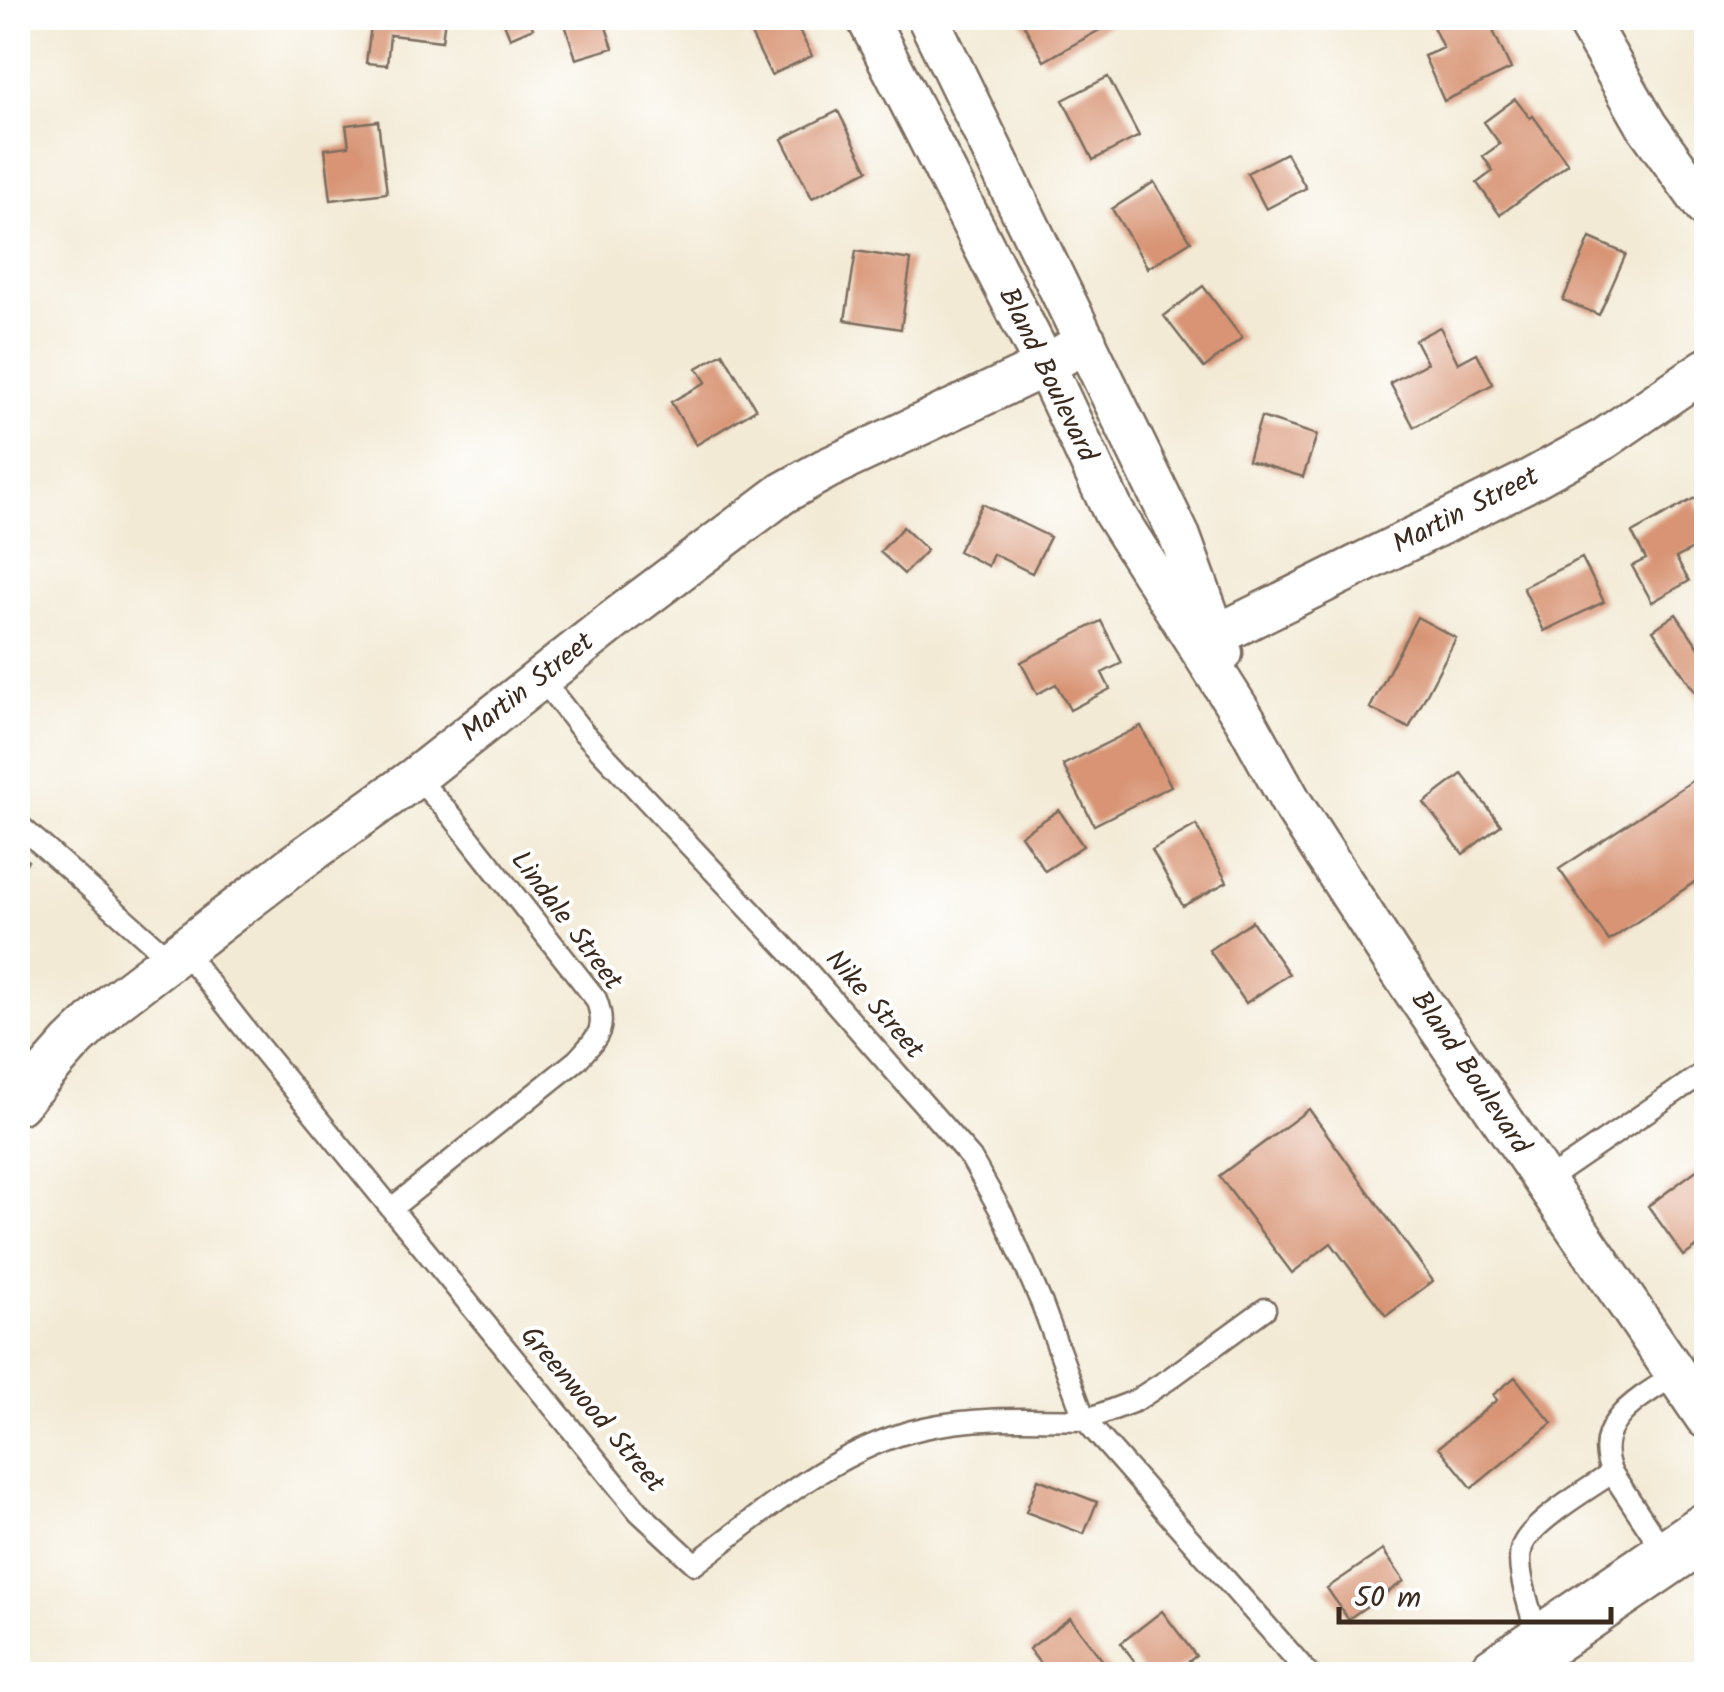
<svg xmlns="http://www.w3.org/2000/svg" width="1724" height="1692" viewBox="0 0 1724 1692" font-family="Kalam,sans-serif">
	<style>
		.building { fill: #d89474 }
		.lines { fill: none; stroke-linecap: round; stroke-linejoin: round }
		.lane-casing { stroke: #7b6d5e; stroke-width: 25 }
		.street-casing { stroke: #7b6d5e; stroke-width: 45 }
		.primary-casing { stroke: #7b6d5e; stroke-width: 60 }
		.lane { stroke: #fff; stroke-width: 20 }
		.street { stroke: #fff; stroke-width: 40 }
		.primary { stroke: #fff; stroke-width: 55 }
		.labels { text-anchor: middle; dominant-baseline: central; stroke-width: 8; stroke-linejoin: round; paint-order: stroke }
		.street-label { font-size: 28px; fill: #3b2a1e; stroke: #fff }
	</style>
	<rect width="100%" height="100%" fill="#fff"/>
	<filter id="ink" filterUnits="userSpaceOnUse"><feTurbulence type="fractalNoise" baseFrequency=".01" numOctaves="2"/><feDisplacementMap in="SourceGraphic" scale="20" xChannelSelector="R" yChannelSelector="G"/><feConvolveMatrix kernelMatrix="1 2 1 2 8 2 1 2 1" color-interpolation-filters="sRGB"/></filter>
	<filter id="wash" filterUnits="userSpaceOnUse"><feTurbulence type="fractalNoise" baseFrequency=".0048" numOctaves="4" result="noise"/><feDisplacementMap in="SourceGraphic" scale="40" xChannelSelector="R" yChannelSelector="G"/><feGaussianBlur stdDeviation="2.25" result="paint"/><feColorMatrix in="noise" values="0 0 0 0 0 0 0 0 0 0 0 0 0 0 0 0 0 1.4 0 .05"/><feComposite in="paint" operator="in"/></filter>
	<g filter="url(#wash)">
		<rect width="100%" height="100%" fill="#f3ead5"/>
		<g id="blocks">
			<path class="building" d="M372 18H445L442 41 390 35 387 65 366 63Z
				M502 18H540L530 22 533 28 510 38Z
				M563 18H603L613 48 576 59Z
				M743 18H793L812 56 771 75Z
				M1020 18H1121L1044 61Z
				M1429 18H1487L1511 69 1444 101 1424 56 1443 48Z
				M1108 77 1139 136 1093 160 1063 100Z
				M1515 99 1530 118 1533 116 1568 164 1500 215 1477 183 1493 171 1483 156 1500 144 1484 122Z
				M838 111 868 170 812 198 782 139Z
				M378 121 387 193 331 200 325 149 349 146 346 125Z
				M1286 153 1306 188 1266 209 1247 173Z
				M1154 182 1191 241 1148 268 1112 209Z
				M1590 238 1626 254 1599 315 1563 300Z
				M856 251 911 260 901 329 845 320Z
				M1203 286 1242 338 1204 368 1164 316Z
				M1440 327 1458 363 1477 353 1493 384 1414 427 1390 383 1427 363 1415 340Z
				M723 353 756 409 696 445 671 402 706 382 697 368Z
				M1261 417 1317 435 1303 477 1248 460Z
				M1695 498 1706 520V542L1676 558 1689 581 1652 602 1632 566 1646 559 1632 533Z
				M982 504 1050 537 1032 573 993 554 988 566 958 551Z
				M903 527 927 550 904 574 880 552Z
				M1582 558 1604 602 1544 631 1523 587Z
				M1676 614 1706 658V697L1701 701 1653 630Z
				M1417 617 1456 638 1409 728 1370 708Z
				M1101 621 1122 663 1102 673 1110 689 1070 710 1056 684 1037 694 1021 662Z
				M1141 726 1171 786 1094 825 1063 765Z
				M1706 772V895L1696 881 1609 941 1559 869Z
				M1462 774 1501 825 1463 854 1424 803Z
				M1059 810 1083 846 1045 871 1021 835Z
				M1196 825 1227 882 1183 906 1152 850Z
				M18 851 28 861 18 872Z
				M1252 921 1289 974 1246 1003 1209 950Z
				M1309 1109 1433 1281 1386 1316 1331 1243 1292 1273 1219 1176Z
				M1706 1163V1240L1684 1256 1648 1206Z
				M1515 1377 1552 1423 1472 1488 1439 1447 1497 1400 1493 1395Z
				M1038 1479 1097 1502 1084 1534 1026 1512Z
				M1383 1550 1404 1581 1348 1619 1327 1588Z
				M1162 1611 1196 1656 1172 1674H1144L1121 1643Z
				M1070 1618 1113 1674H1048L1029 1649Z"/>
		</g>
	</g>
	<g filter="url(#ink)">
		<use href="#blocks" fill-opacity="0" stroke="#7b6d5e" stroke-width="2.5"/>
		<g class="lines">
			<defs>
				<path id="lane" d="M541 678 583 732 801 964 971 1158 1003 1215 1042 1304 1085 1420 1135 1401 1169 1379 1265 1309
					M18 824 171 960
					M183 950 252 1038 639 1512 695 1564C766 1510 836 1448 924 1428 977 1416 1032 1419 1085 1420L1309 1674
					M1544 1182 1706 1071
					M392 1208 577 1060C597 1038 608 1030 596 999L452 816 416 777
					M1667 1556 1612 1473C1589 1423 1641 1397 1677 1374
					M1538 1639C1533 1616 1514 1569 1522 1547 1530 1523 1590 1488 1612 1473"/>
				<path id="street" d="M867 18 1045 366 1114 513 1246 721 1291 802 1391 957 1706 1418
					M928 18 1180 537 1222 653
					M1585 18 1647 126 1706 208
					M1215 636 1524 483 1604 439 1706 369
					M18 1104 71 1044 113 1003 292 866 416 777 617 618 783 493 826 469 1045 366 1086 341"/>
				<path id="primary" d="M1496 1674 1706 1531"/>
			</defs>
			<use href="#lane" class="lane-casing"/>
			<use href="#street" class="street-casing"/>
			<use href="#primary" class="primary-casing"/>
			<use href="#lane" class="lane"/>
			<use href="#street" class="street"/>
			<use href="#primary" class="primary"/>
		</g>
	</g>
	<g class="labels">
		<g class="street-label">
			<text transform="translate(1047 375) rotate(64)">Bland Boulevard</text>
			<text transform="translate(1466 511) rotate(-27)">Martin Street</text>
			<text transform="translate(528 688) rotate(-38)">Martin Street</text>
			<text transform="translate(566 921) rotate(53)">Lindale Street</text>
			<text transform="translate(874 1005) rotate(49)">Nike Street</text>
			<text transform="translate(1470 1073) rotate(56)">Bland Boulevard</text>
			<text transform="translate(592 1410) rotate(50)">Greenwood Street</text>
		</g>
	</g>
	<rect width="1724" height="1692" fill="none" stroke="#fff" stroke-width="60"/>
	<path d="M1339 1607v15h272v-15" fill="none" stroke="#3b2a1e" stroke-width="5"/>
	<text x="1354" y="1607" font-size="30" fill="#3b2a1e" stroke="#ffffff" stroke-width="8" paint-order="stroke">50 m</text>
</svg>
